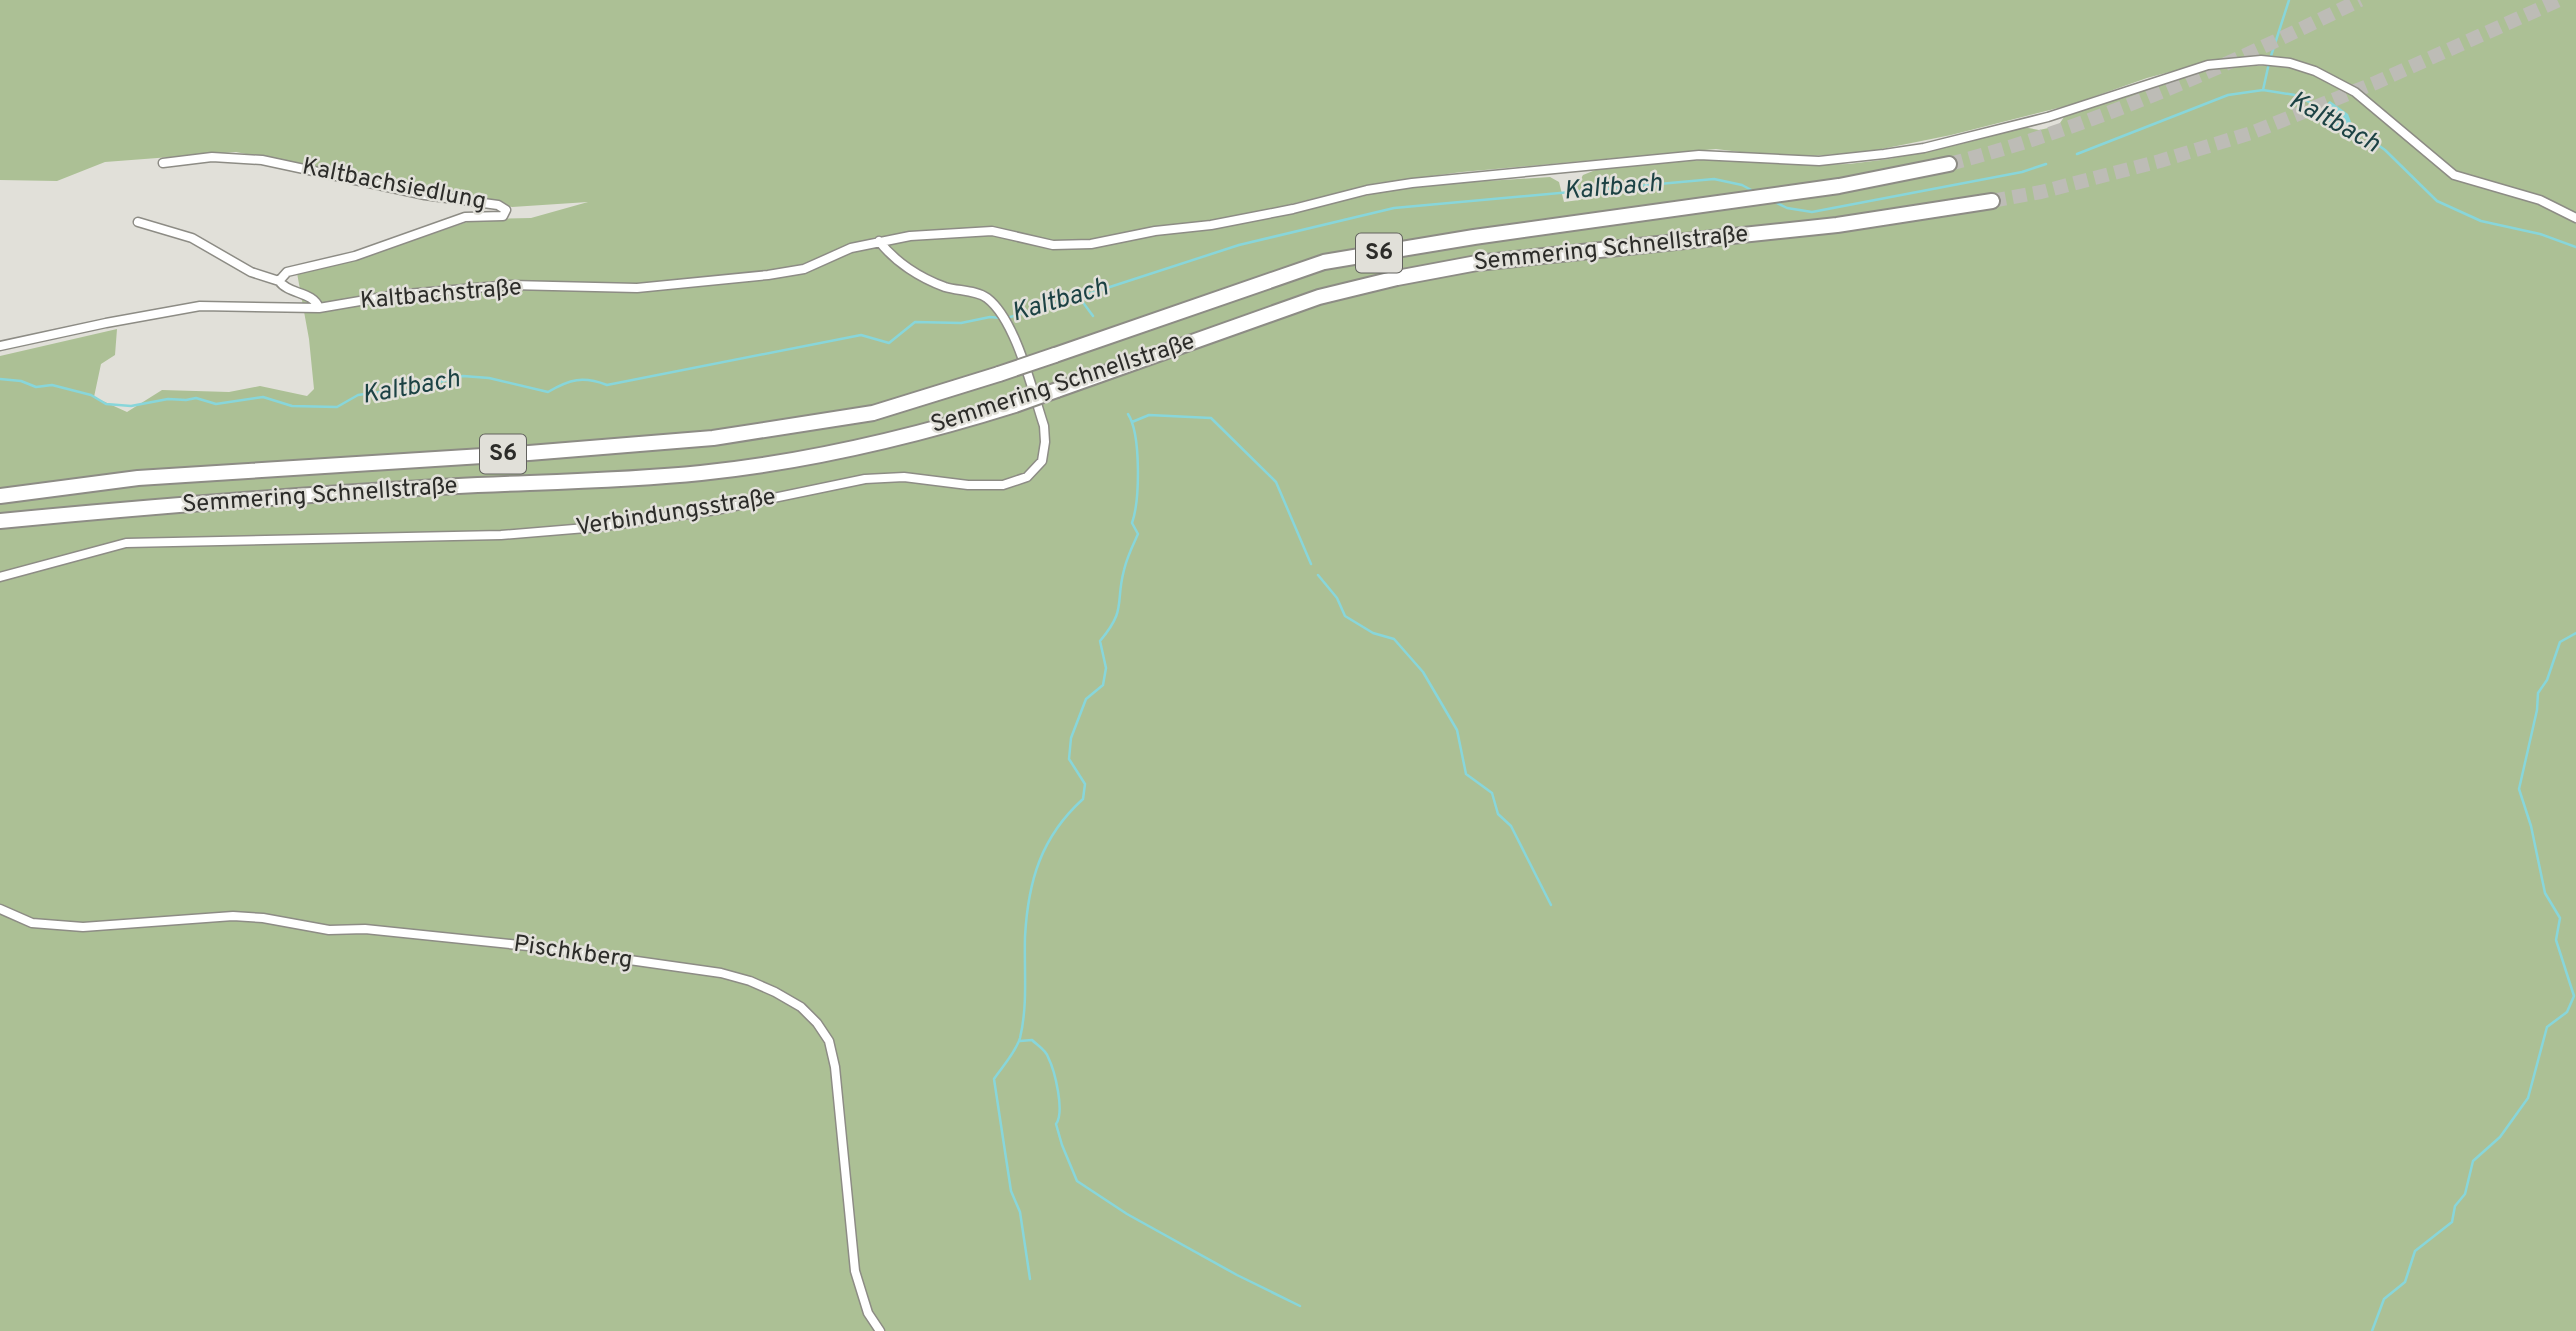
<svg xmlns="http://www.w3.org/2000/svg" width="2576" height="1331" viewBox="0 0 2576 1331" font-family="Overpass,sans-serif">
	<style>
		.green { fill: #acc095; fill-rule: evenodd }
		.water { fill: #88d6da }
		.lines { fill: none; stroke-linecap: round; stroke-linejoin: round }
		.stream { stroke: #88d6da; stroke-width: 2.5 }
		.motorway-tunnel { stroke: #bdbcb6; stroke-width: 14; stroke-dasharray: 14 7; stroke-linecap: butt }
		.minor-casing { stroke: #8d8c85; stroke-width: 11 }
		.motorway-casing { stroke: #8d8c85; stroke-width: 18 }
		.minor { stroke: #fff; stroke-width: 8 }
		.motorway { stroke: #fff; stroke-width: 14 }
		.motorway-bridge-casing { stroke: #8d8c85; stroke-width: 18; stroke-linecap: butt }
		.motorway-bridge { stroke: #fff; stroke-width: 14 }
		.labels { text-anchor: middle; dominant-baseline: central; stroke-width: 5; stroke-linejoin: round; paint-order: stroke }
		.shield { fill: #e1e0d9; stroke: #62625e; stroke-width: 2 }
		.shield-label { font-size: 23px; font-weight: bold; fill: #2c2c29 }
		.street-label { font-size: 24px; fill: #2c2c29; stroke: #e1e0d9 }
		.water-label { font-size: 26px; font-style: italic; fill: #1c4244; stroke: #e1e0d9 }
	</style>
	<rect width="100%" height="100%" fill="#e1e0d9"/>
	<path class="green" d="M0 0H2576V1331H0V356L117 329 115 355 101 364 94 397 127 412 162 390 229 392 260 386 307 396 314 389 309 339 297 273 352 261 476 219 531 218 588 202 512 207 459 193 344 174 236 152 105 162 57 181 0 180ZM2251 57 2269 58 2272 65 2204 69 2064 117 2058 126 2039 130 2023 127 1957 145 1889 159 1849 164 1801 165 1713 159 1598 169 1583 175 1577 186 1579 200 1564 202 1559 182 1550 177 1454 183 1387 191 1218 228 1167 233 1078 249 1070 243 1254 213 1378 183 1462 172 1716 149 1764 155 1811 156 1867 152 1951 135 2070 105 2147 78 2203 63ZM766 503 700 518 545 536 377 542 374 534 488 533 609 522Z"/>
	<path class="water" d="M2330 101 2348 114 2353 127 2339 129 2320 120 2321 108Z"/>
	<g class="lines">
		<path class="stream" d="M2271 56 2289 0
			M2263 90 2269 63
			M2350 125 2385 150 2437 201 2481 221 2540 234 2576 247
			M2077 154 2228 95 2263 90 2295 95 2323 109
			M1773 201 1787 208 1812 212 2022 172 2046 164
			M1079 297 1093 316
			M1007 318 1079 297 1239 245 1394 208 1714 179 1742 185 1755 192
			M0 379 21 381 36 387 52 385 91 395 106 404 131 406 168 399 186 400 196 398 216 404 263 397 292 406 337 407 358 395 380 392 392 394 463 376 489 378 548 392C570 379 583 376 607 385L861 335 889 343 915 322 961 323 990 317 1001 318
			M1132 422 1149 415 1211 418 1276 482 1311 564
			M1318 575 1337 598 1345 616 1373 633 1394 639 1423 672 1457 730 1466 774 1492 793 1498 814 1511 826 1551 905
			M1020 1041 1032 1040C1037 1045 1046 1050 1048 1057 1055 1071 1065 1112 1056 1124L1062 1145 1077 1181 1127 1214 1237 1275 1300 1306
			M1030 1279 1020 1212 1011 1191 994 1079C1002 1067 1016 1052 1020 1038 1028 1005 1024 970 1025 937 1028 881 1041 837 1083 799L1085 784 1069 759 1071 738 1086 699 1103 685 1106 668 1100 641C1127 609 1115 604 1124 570 1127 557 1133 545 1138 534L1132 523C1140 500 1141 434 1128 414
			M2372 1331 2384 1299 2405 1282 2415 1251 2452 1222 2455 1206 2465 1194 2473 1161 2500 1137 2528 1098 2547 1027 2567 1012 2574 996 2556 940 2560 918 2545 893 2531 826 2519 789 2537 710 2538 693 2547 680 2560 642 2576 633"/>
		<path class="motorway-tunnel" d="M1949 164C2093 127 2227 66 2360 0
			M1992 201 2041 192 2160 161 2251 133 2375 83 2559 0"/>
		<defs>
			<path id="minor" d="M163 163 212 157 262 160 425 195 498 205 506 210 503 216 465 217 355 256 287 272 279 281C289 295 313 291 319 308
				M138 222 192 238 251 272 279 281
				M0 346 106 323 200 306 319 308 395 295 511 285 637 288 768 275 804 269 851 248 910 236 992 231 1053 245 1091 244 1155 231 1211 225 1293 209 1367 190 1412 183 1699 155 1819 161 1884 154 1924 148 2048 117 2208 65 2261 60 2290 63 2315 71 2355 92 2454 175 2540 200 2576 218
				M0 577 126 543 501 535 598 527 716 510 865 479 904 477 968 485H1003L1027 477 1042 461 1045 442 1044 426C1032 390 1016 320 987 298 976 290 958 291 945 287 920 278 895 262 879 241
				M0 909 32 923 83 927 233 916 263 918 329 930 365 929 538 947 721 973 750 981 775 992 801 1007 817 1023 829 1041 835 1067 855 1271 868 1313 880 1331"/>
			<path id="motorway" d="M1055 355 1324 262 1474 237 1839 186 1949 164
				M1057 390 1319 297 1397 278 1477 263 1837 225 1992 201
				M0 496 138 478 529 453 713 438 873 413 999 374
				M0 521C135 508 270 497 405 489 504 482 602 483 701 473 807 462 913 437 1015 405"/>
		</defs>
		<use href="#minor" class="minor-casing"/>
		<use href="#motorway" class="motorway-casing"/>
		<use href="#minor" class="minor"/>
		<use href="#motorway" class="motorway"/>
		<defs>
			<path id="motorway-bridge" d="M999 374 1055 355
				M1015 405 1057 390"/>
		</defs>
		<use href="#motorway-bridge" class="motorway-bridge-casing"/>
		<use href="#motorway-bridge" class="motorway-bridge"/>
	</g>
	<g class="labels">
		<g class="shield">
			<rect x="1356" y="233.5" width="46" height="39" rx="5"/>
			<rect x="480" y="434.5" width="46" height="39" rx="5"/>
		</g>
		<g class="shield-label">
			<text x="1379" y="253">S6</text>
			<text x="503" y="454">S6</text>
		</g>
		<g class="street-label">
			<text transform="translate(394 185) rotate(11)">Kaltbachsiedlung</text>
			<text transform="translate(1611 249) rotate(-6)">Semmering Schnellstraße</text>
			<text transform="translate(441 295) rotate(-5)">Kaltbachstraße</text>
			<text transform="translate(1063 384) rotate(-18)">Semmering Schnellstraße</text>
			<text transform="translate(320 496) rotate(-4)">Semmering Schnellstraße</text>
			<text transform="translate(676 513) rotate(-9)">Verbindungsstraße</text>
			<text transform="translate(573 953) rotate(8)">Pischkberg</text>
		</g>
		<g class="water-label">
			<text transform="translate(2334 123) rotate(29)">Kaltbach</text>
			<text transform="translate(1613 188) rotate(-5)">Kaltbach</text>
			<text transform="translate(1060 301) rotate(-16)">Kaltbach</text>
			<text transform="translate(411 388) rotate(-10)">Kaltbach</text>
		</g>
	</g>
</svg>
